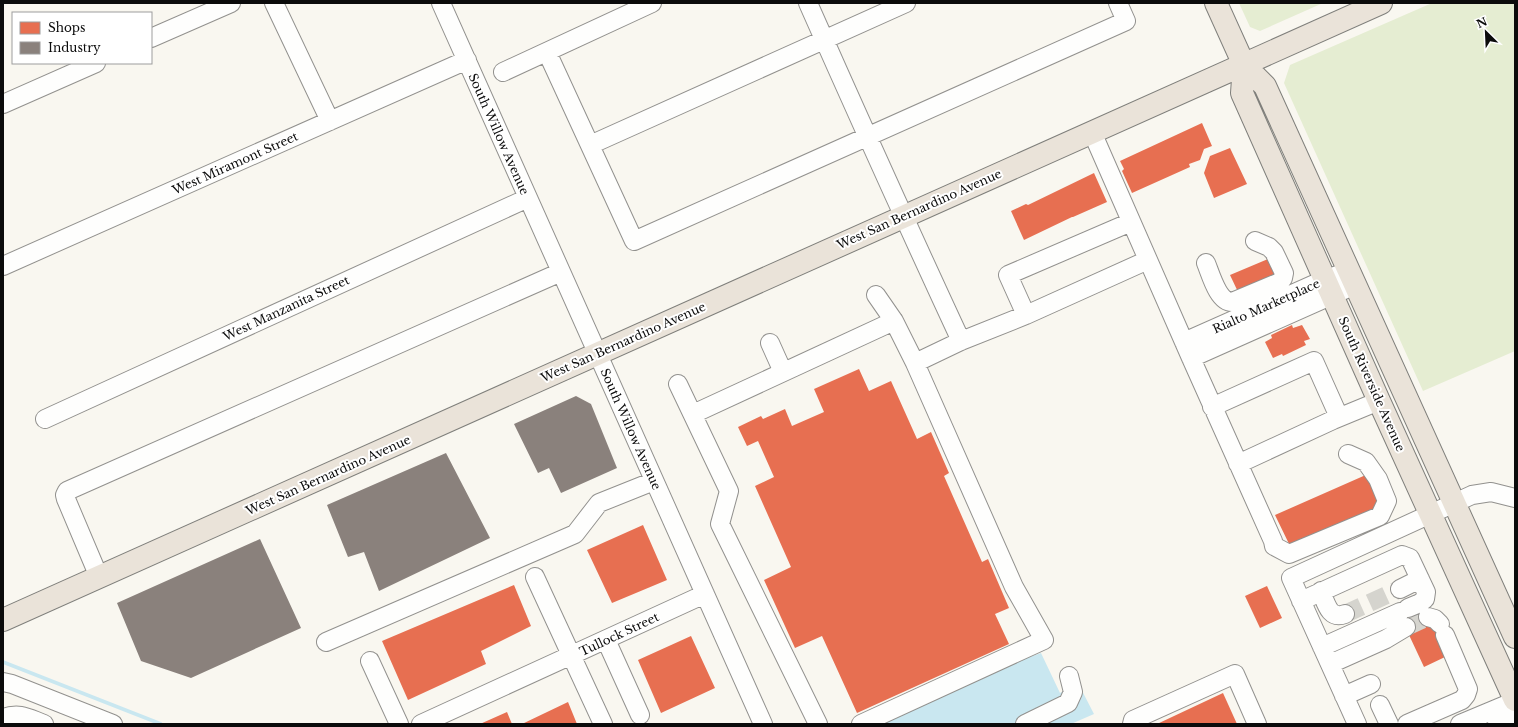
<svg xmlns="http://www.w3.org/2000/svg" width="1518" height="727" viewBox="0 0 1518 727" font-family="'Libre Baskerville',serif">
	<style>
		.green { fill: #e5edd2 }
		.water { fill: #c9e7f0 }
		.shops { fill: #e76f51 }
		.industry { fill: #8a817c }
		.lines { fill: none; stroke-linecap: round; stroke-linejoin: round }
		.stream { stroke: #c9e7f0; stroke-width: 3.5 }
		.minor-tunnel { stroke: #d5d4ce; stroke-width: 18; stroke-dasharray: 18 9; stroke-linecap: butt }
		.minor-casing { stroke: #92918e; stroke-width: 20 }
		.major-casing { stroke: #7f7f7b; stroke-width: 24 }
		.minor { stroke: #fefefd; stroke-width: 18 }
		.major { stroke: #eae3d9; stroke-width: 22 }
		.labels { text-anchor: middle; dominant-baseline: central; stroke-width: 4; stroke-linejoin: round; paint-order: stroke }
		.street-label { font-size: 12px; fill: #0b0b0b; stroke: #fff }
	</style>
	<rect width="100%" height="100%" fill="#f9f7f0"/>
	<path class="green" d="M1239 3H1323L1260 31 1250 27Z
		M1432 3H1515V351L1423 391 1284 83 1290 65Z"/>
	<path class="water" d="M1041 653 1060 693 1078 683 1094 714 1071 724H877L1024 659Z"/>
	<path class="shops" d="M1202 123 1212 146 1204 149 1200 160 1189 164 1190 167 1132 193 1122 171 1124 169 1120 161Z
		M1230 148 1247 184 1214 198 1204 173 1210 156Z
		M1094 173 1107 202 1073 217H1072L1024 240 1011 211 1026 204 1028 205Z
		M1268 259 1277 277 1239 294 1230 275Z
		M1292 325 1293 328 1302 325 1310 339 1304 341 1306 345 1283 356 1282 354 1273 358 1265 342 1272 338 1271 335Z
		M859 369 869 391 891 381 917 439 931 432 949 473 944 476 982 562 988 559 1009 608 995 614 1009 644 857 713 822 636 795 648 764 580 791 567 755 486 774 477 758 441 747 446 738 427 761 416 763 419 785 409 792 426 824 412 814 389Z
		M1368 474 1380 502 1377 511 1291 548 1275 515Z
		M643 525 667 580 612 603 587 550Z
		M514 585 531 626 481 651 486 664 408 700 382 641Z
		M1267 586 1282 618 1260 628 1245 596Z
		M1424 610 1445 618 1450 629 1445 657 1424 667 1402 620Z
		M691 636 715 688 661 713 638 660Z
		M1223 693 1237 724H1157Z
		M568 702 577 724H522Z
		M507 712 512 724H480Z"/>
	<path class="industry" d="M576 396 591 404 617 468 561 493 549 468 538 473 514 424Z
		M446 453 490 538 379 591 364 552 348 557 327 505Z
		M260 539 301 628 191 678 141 661 117 603Z"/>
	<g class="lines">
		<path class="stream" d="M3 662 161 724"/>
		<path class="minor-tunnel" d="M1345 614 1400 589
			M1406 627 1428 617"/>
		<defs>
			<path id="minor" d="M274 3 330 121
				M441 3 763 724
				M808 3C858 116 909 229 961 341
				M151 38 231 3
				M547 52 634 241 1126 21 1118 3
				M503 72 652 3
				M3 104 96 63
				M1092 132 1191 358 1273 541 1274 546 1289 554 1380 516 1387 501 1378 479 1366 462 1348 454
				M590 145 906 3
				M1206 263C1211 275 1218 302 1232 302L1280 282 1283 278 1284 273 1274 252 1269 247 1255 241
				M3 266 467 60
				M876 295 894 321 915 363
				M1026 315 1008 275 1131 222
				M1184 342 1326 279 1349 271
				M770 343 783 372
				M1191 358 1355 285
				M678 384 729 491 720 524 818 724
				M1212 407 1314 361 1339 417
				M693 414 894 321
				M45 419 528 198
				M1238 464 1333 420 1379 401
				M99 577 66 499 65 495 67 491 561 272
				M535 577 603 724
				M1400 589 1420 579
				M1321 591C1326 603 1329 620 1345 614
				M1301 601 1402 555 1410 558 1426 592 1425 599 1420 603 1408 608
				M1428 617 1435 619 1440 624
				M606 640 640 715
				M326 642 575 534 599 503 654 481
				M1322 647 1400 612
				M370 661 399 724
				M1330 664 1386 639 1406 627
				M3 682 12 684 113 724
				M1344 696 1371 684
				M1380 705 1389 724
				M3 718C20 712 28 718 44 724
				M421 724 705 594
				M861 724 1044 640 1014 587 915 363 961 341 1026 315 1148 260
				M1025 724 1068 703 1073 692 1069 676
				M1132 724 1133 720 1235 674 1257 724
				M1357 724 1291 578 1472 495 1491 492 1515 498
				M1407 724 1462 700 1466 695 1468 689 1445 635
				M1460 724 1515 701
				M1497 724 1515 716"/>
			<path id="major" d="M1216 3 1244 65 1265 86 1515 637
				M1244 65 1242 93 1379 401 1515 700
				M3 620 1381 3"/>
		</defs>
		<use href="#minor" class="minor-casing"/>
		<use href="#major" class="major-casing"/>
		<use href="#minor" class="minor"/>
		<use href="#major" class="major"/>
	</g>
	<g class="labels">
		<g class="street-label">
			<text transform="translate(499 134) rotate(66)">South Willow Avenue</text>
			<text transform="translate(235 163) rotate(-24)">West Miramont Street</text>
			<text transform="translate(919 209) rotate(-24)">West San Bernardino Avenue</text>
			<text transform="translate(1266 306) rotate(-24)">Rialto Marketplace</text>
			<text transform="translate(286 308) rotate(-25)">West Manzanita Street</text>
			<text transform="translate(623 342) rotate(-24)">West San Bernardino Avenue</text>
			<text transform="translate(1372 384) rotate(66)">South Riverside Avenue</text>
			<text transform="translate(631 429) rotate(66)">South Willow Avenue</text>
			<text transform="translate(328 475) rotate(-24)">West San Bernardino Avenue</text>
			<text transform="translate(619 634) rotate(-25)">Tullock Street</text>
		</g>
	</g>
	<rect width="1518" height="727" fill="none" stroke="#0b0b0b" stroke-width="8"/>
	<rect x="12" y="12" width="140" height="52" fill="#ffffff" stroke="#9d9d9d"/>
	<rect x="20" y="22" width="20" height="12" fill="#e76f51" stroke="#9d9d9d"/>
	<text x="48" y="32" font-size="12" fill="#0b0b0b">Shops</text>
	<rect x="20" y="42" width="20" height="12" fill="#8a817c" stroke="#9d9d9d"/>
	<text x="48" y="52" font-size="12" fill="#0b0b0b">Industry</text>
	<g transform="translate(1486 32) rotate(336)" stroke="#ffffff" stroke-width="3" paint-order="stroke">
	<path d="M0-3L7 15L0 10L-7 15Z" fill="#0b0b0b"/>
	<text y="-6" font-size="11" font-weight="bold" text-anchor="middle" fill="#0b0b0b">N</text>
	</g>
</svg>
